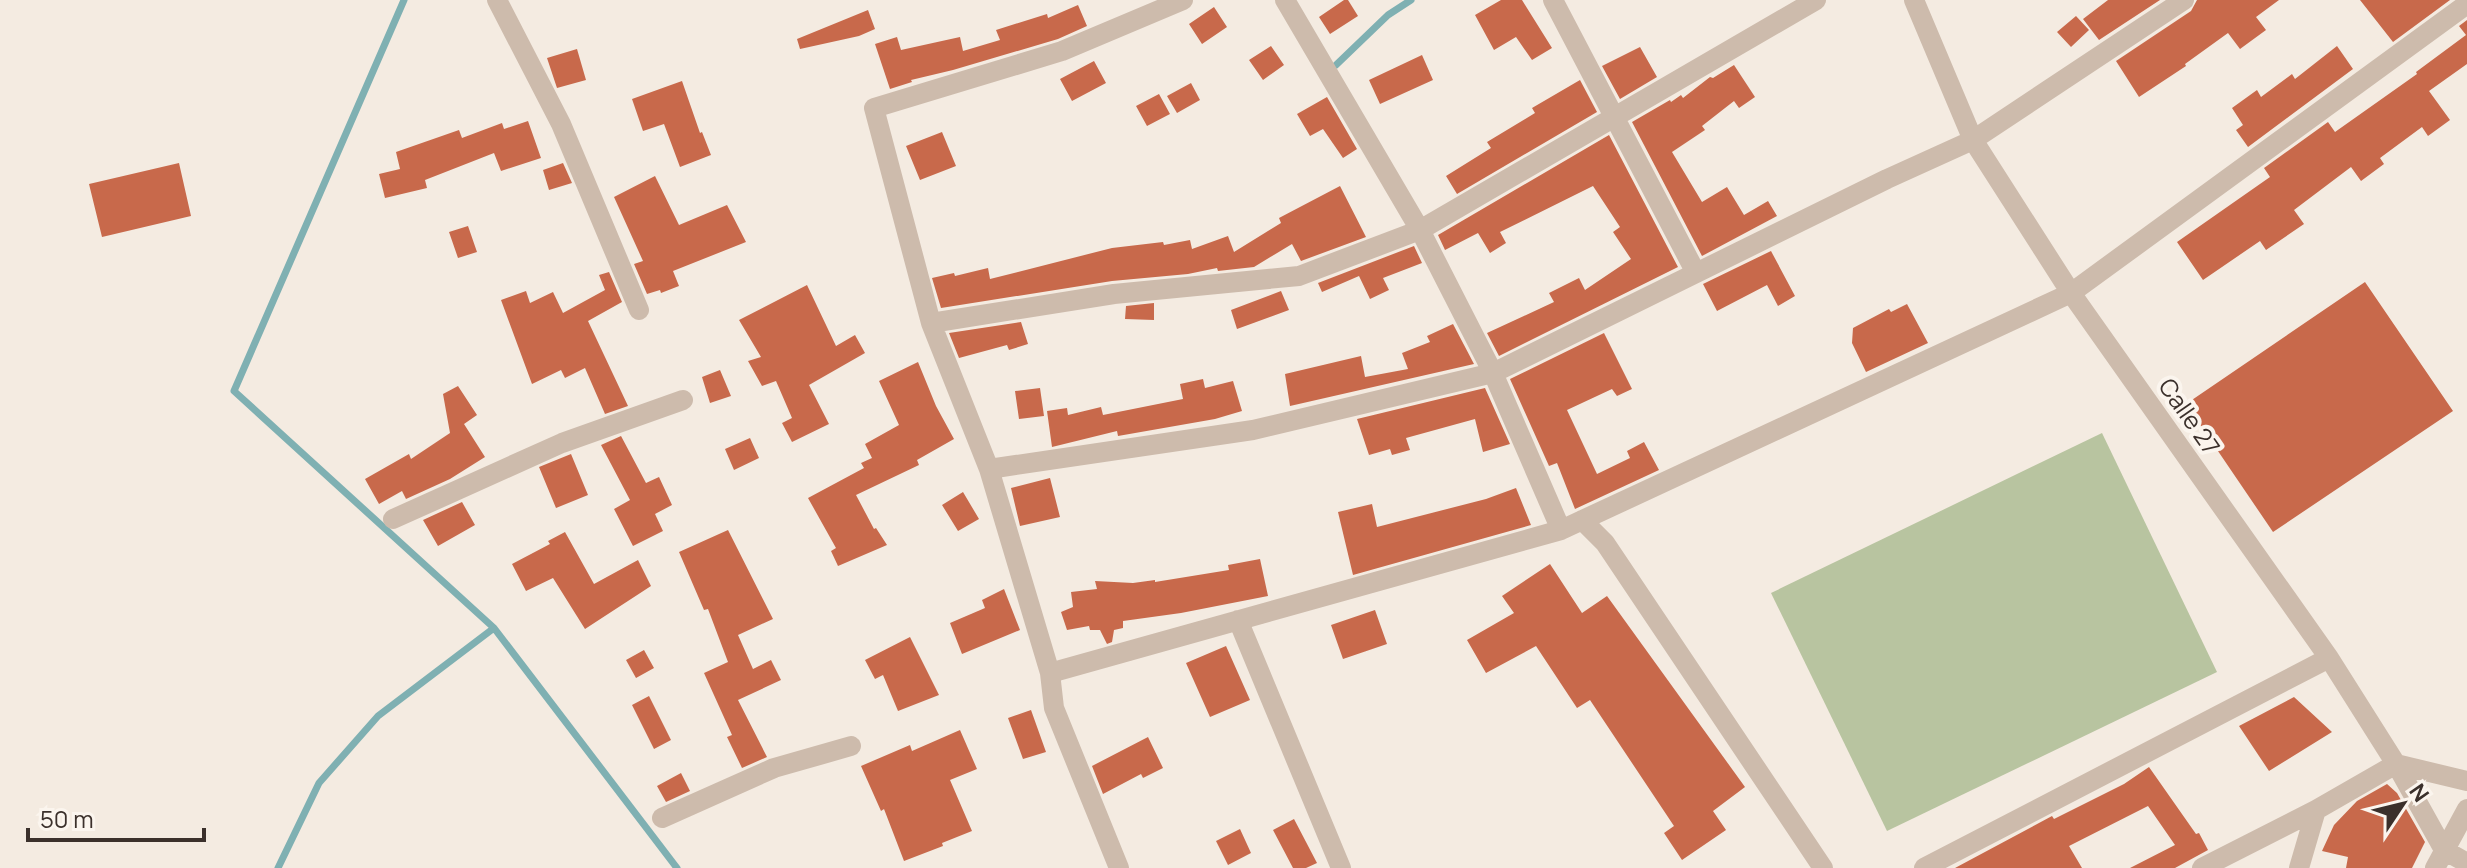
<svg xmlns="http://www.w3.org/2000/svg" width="2467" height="868" viewBox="0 0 2467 868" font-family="Manrope,sans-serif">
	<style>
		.green { fill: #b8c4a0 }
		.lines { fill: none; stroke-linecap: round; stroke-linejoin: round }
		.stream { stroke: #7fb0b2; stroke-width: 7 }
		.building { fill: #c8694b }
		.street { stroke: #cdbbac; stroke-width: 20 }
		.labels { text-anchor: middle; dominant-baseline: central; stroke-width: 8; stroke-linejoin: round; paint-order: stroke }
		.street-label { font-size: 24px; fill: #3b302b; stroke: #fbf5ee }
	</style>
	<rect width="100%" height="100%" fill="#f4ebe1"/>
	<path class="green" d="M2102 433 2217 672 1887 831 1771 593Z"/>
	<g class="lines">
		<path class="stream" d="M404 0 234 391 494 628 677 868
			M1336 65 1388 15 1411 0
			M278 868 319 783 378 716 494 628"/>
	</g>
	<path class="building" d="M1344 0H1348L1358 16 1330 34 1319 17Z
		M1501 0H1522L1552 48 1532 60 1516 37 1494 50 1475 15Z
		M2108 0H2160L2099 40 2083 19Z
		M2197 0H2279L2256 17 2266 30 2240 49 2228 33 2185 64 2186 66 2139 97 2116 61 2191 11Z
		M2360 0H2450L2393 42Z
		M1078 5 1087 26 1058 39 953 70 911 80 912 82 890 89 875 44 897 37 901 50 960 37 963 51 1000 40 996 30 1047 14 1048 18Z
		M1214 7 1227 27 1202 44 1189 24Z
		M868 10 875 29 859 36 800 49 797 39Z
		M2076 16 2089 30 2071 47 2057 32Z
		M2467 20V64L2429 91 2450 120 2428 136 2422 127 2380 158 2384 164 2361 181 2351 167 2294 210 2304 224 2266 250 2260 241 2203 280 2177 242 2270 177 2264 168 2328 122 2335 132 2417 74 2416 72 2466 35 2459 26Z
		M1271 46 1284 65 1263 80 1249 60Z
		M2337 46 2353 69 2248 147 2236 130 2243 125 2232 108 2257 90 2261 97 2292 74 2295 79Z
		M1640 47 1657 77 1620 99 1602 66Z
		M577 49 586 80 557 88 547 58Z
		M1422 55 1433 80 1380 104 1369 80Z
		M1094 61 1106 83 1072 101 1060 79Z
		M1734 65 1755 97 1739 108 1734 101 1702 126 1705 130 1672 152 1702 202 1727 187 1744 215 1768 201 1777 216 1702 256 1632 122 1670 100 1671 102 1681 95 1683 98 1710 77 1713 78Z
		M1580 80 1597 112 1457 194 1446 176 1491 148 1487 142 1535 113 1532 108Z
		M682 81 700 133 702 132 711 155 680 167 664 124 643 131 632 99Z
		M1191 83 1200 100 1177 113 1167 96Z
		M1159 94 1170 114 1147 126 1136 106Z
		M1327 97 1357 149 1343 158 1323 129 1310 136 1297 114Z
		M528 121 541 158 501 171 494 153 425 180 427 188 385 198 379 174 400 169 396 152 459 130 462 138 502 123 504 129Z
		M942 132 956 166 920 180 906 146Z
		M1609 135 1678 267 1499 356 1487 333 1554 302 1549 293 1579 278 1585 290 1631 259 1613 232 1620 227 1593 186 1500 232 1506 243 1490 253 1478 233 1445 250 1438 235Z
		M179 163 191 216 102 237 89 184Z
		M563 163 572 183 549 190 543 170Z
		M655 176 679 225 727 205 746 242 673 271 679 286 661 293 660 290 647 294 634 264 643 261 614 197Z
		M1340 186 1366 237 1301 261 1292 244 1254 267 1218 271 1217 268 1188 274 1112 281 941 308 932 278 954 273 955 276 988 268 990 279 1112 248 1163 242 1164 245 1190 240 1192 249 1228 236 1234 252 1281 223 1279 218Z
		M468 226 477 252 458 258 449 232Z
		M1414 246 1422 263 1383 278 1389 290 1370 299 1359 276 1322 292 1318 283Z
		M1771 251 1795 296 1778 306 1767 285 1717 311 1703 284Z
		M609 272 622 302 588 321 628 406 605 414 585 368 565 378 561 370 532 384 501 300 526 291 530 303 553 292 563 313 605 290 599 275Z
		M2365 282 2453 411 2273 532 2186 404Z
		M807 285 836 346 855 335 865 353 809 385 829 424 792 442 782 423 792 418 776 381 762 386 748 361 761 357 739 320Z
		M1281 291 1289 310 1237 329 1231 310Z
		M1154 303V320L1125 319 1126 306Z
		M1907 304 1928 343 1866 372 1852 343 1853 328 1889 309 1891 312Z
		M1021 322 1028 344 1009 350 1007 345 959 358 949 333Z
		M1453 324 1474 364 1290 406 1285 374 1361 356 1365 377 1408 369 1402 353 1430 342 1427 336Z
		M1604 333 1632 389 1617 396 1612 389 1567 410 1597 474 1630 458 1627 451 1644 442 1659 470 1575 509 1557 463 1549 466 1510 379Z
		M918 362 936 406 954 439 917 460 919 465 856 495 874 529 876 528 887 545 838 566 831 551 836 548 808 498 864 468 861 463 872 458 865 444 899 425 879 381Z
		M720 370 731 396 710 403 702 377Z
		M1203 379 1205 388 1233 381 1242 411 1215 419 1118 436 1117 431 1052 447 1047 411 1067 408 1068 415 1101 407 1103 415 1183 399 1180 384Z
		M458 386 477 415 464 424 485 457 450 479 406 499 402 491 379 504 365 479 409 454 411 459 450 433 443 394Z
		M1040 388 1044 416 1019 419 1015 391Z
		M1485 388 1510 444 1483 452 1475 419 1406 438 1410 450 1392 455 1390 449 1369 455 1357 419Z
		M621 436 646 483 659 477 672 505 655 514 663 531 633 546 614 509 630 500 601 445Z
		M750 438 759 458 734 470 725 449Z
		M571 454 588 495 556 508 539 467Z
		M1050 478 1060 517 1020 526 1011 488Z
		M1516 488 1531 525 1353 575 1338 512 1372 504 1377 527 1486 499Z
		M963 492 979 519 958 531 942 505Z
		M462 502 475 525 438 546 423 520Z
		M728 530 773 619 738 635 753 669 771 660 781 680 738 700 767 757 742 768 727 737 732 735 704 673 728 662 708 609 704 610 679 552Z
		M565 532 594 584 638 560 651 586 585 629 553 578 526 591 512 564 550 544 548 541Z
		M1260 559 1268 596 1181 613 1123 621V628L1114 630 1112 642 1107 644 1100 630H1090L1089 626 1067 630 1061 612 1073 607 1071 592 1097 589 1095 581 1133 583 1155 580V582L1229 570 1228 565Z
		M1550 564 1582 613 1607 596 1745 787 1713 811 1726 830 1682 860 1664 833 1674 826 1590 700 1577 708 1536 646 1486 673 1467 640 1514 613 1502 596Z
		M1004 589 1020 630 962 654 950 623 985 608 982 600Z
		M1375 610 1387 644 1343 659 1331 625Z
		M910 637 939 695 898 711 883 675 875 679 865 660Z
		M1226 646 1250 700 1210 717 1186 663Z
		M644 650 654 668 636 678 626 660Z
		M649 696 671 740 654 749 632 705Z
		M2294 697 2332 732 2269 771 2239 726Z
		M1031 710 1046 752 1023 759 1008 718Z
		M960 730 977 769 950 780 972 831 942 843 943 846 904 861 884 809 881 811 861 766 910 745 912 751Z
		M1148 737 1163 768 1143 778 1141 774 1103 794 1092 766Z
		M2149 767 2196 834 2199 833 2208 850 2175 868H2130L2175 845 2148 806 2069 846 2082 868H1955L2052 816 2054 819 2124 784Z
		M681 773 690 791 666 802 657 786Z
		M2387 784 2397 793 2425 842 2412 868H2346L2348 857 2322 851 2334 825 2357 801Z
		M1294 819 1317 863 1306 868H1293L1273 830Z
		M1240 829 1251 853 1228 865 1216 841Z"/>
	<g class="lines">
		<path class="street" d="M497 0 561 124 639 310
			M1285 0 1420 230 1493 373 1561 530
			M1553 0 1696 273
			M1914 0 1973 140 2071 293 2329 658 2396 764 2444 850 2467 863
			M931 323 1114 294 1299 276 1420 230 1816 0
			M989 469 1253 430 1493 373 1887 179 1973 140 2184 0
			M393 519 562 443 683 400
			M1582 520 1605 543 1823 868
			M1238 620 1341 868
			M1050 673 1561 530 2071 293 2467 4
			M662 818 774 768 851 746
			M1119 868 1054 708 1050 673 989 469 931 323 874 108 1062 51 1183 0
			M1924 868 2329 658
			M2202 868 2316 810 2396 764 2467 781
			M2299 868 2316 810
			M2435 868 2467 809"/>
	</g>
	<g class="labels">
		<g class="street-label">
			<text transform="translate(2190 416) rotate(55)">Calle 27</text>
		</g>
	</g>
	<g transform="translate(2403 804) rotate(55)" stroke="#fbf5ee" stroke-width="6" paint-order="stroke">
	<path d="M0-6L14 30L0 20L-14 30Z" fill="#3b302b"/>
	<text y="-12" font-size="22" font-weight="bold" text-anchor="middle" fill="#3b302b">N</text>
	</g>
	<path d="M28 828v12h176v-12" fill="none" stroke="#3b302b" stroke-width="4"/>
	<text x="40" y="828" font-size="24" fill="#3b302b" stroke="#fbf5ee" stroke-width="6" paint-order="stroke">50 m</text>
</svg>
